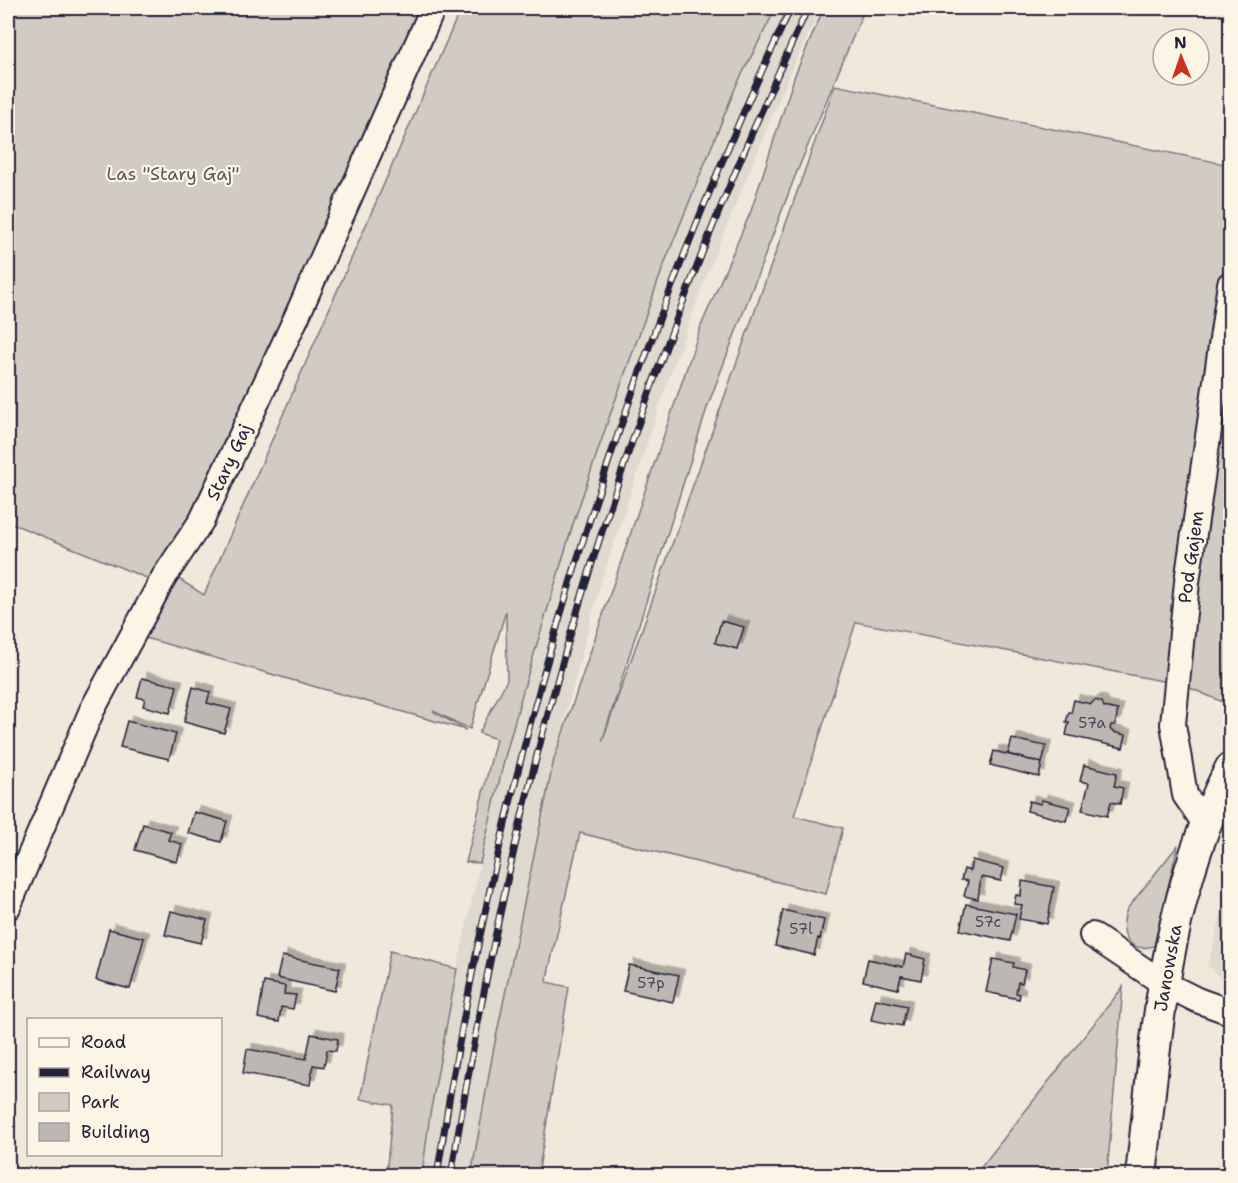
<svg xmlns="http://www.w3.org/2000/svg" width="1238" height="1183" viewBox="0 0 1238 1183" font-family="'Shantell Sans',sans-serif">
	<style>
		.built { fill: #e0d9cf }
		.green { fill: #d1cbc3; stroke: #7a767f; stroke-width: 1.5 }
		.building { fill: #bcb7b3; stroke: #22223b; stroke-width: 1.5; filter: url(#shadow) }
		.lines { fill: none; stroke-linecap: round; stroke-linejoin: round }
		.minor-casing { stroke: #22223b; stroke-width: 28 }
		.tertiary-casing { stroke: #22223b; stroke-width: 34 }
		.minor { stroke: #fcf5e5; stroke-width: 24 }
		.tertiary { stroke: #fcf5e5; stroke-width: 30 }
		.rail-casing { stroke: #22223b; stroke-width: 7 }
		.rail { stroke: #fcf5e5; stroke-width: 4.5; stroke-dasharray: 14; stroke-linecap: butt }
		.labels { text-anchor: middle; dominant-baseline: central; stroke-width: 4.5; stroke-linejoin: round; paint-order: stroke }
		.number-label { font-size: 15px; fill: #484759 }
		.park-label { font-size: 18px; fill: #575564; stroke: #fcf5e5 }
		.street-label { font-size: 18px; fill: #22223b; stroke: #fcf5e5 }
	</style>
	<defs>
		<filter id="shadow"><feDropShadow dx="5.5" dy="-5.5" stdDeviation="0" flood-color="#0004"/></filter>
	</defs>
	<rect width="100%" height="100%" fill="#efe8db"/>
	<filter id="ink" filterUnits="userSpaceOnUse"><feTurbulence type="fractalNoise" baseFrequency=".0167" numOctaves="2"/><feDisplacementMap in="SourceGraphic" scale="12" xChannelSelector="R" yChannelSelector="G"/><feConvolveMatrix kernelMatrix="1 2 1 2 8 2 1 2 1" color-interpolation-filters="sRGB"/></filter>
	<g filter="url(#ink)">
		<path class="built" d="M776 8H821L791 71 707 274 667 383 598 592 554 759 493 1052 471 1175 422 1176 430 1114 457 969 480 863 505 757 573 524 634 345 665 262 736 86Z
			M1230 881V987H1228L1208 965Z"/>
		<path class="green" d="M8 8H428L204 518 154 581 8 522Z
			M461 8H776L736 86 665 262 609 418 573 524 523 691 505 757 480 863 466 862 496 739 479 733 507 680 506 611 470 729 433 711 466 730 142 637 179 579 204 595Z
			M824 8H865L794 179 708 405 602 742 835 85 1230 165V692L1223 702 1183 685 856 622 794 816 843 828 826 894 580 833 546 982 569 987 538 1175 471 1176 493 1052 554 759 701 326 751 211 795 75Z
			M1178 845 1154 946C1126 954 1119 931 1127 909Z
			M390 951 457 969 430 1114 422 1175H386L393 1105 360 1099Z
			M1123 987 1107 1175H975Z"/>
		<path class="building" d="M721 621 744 627 737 649 715 643Z
			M142 678 177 686 170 713 143 706 145 699 137 697Z
			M193 687 210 692 207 703 231 709 224 733 184 722Z
			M1074 700 1091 704 1095 700 1102 702 1104 707 1118 710 1115 725H1111L1110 729 1113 732 1126 735 1123 748 1066 735 1069 722H1066L1069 712 1071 713Z
			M127 721 176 734 169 759 120 747Z
			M1012 739 1046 746 1042 763 1008 754Z
			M994 751 1042 763 1039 777 990 765Z
			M1084 765 1117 773 1114 786 1123 788 1120 804 1111 802 1107 816 1082 810 1089 783 1080 781Z
			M1042 800 1070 807 1066 821 1027 811 1029 801 1041 804Z
			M194 812 227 821 221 842 188 833Z
			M143 824 171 832 168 840 182 844 177 862 135 850Z
			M972 860 1004 868 1001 881 981 877 978 899 964 896 968 881 961 880 964 869 970 871Z
			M1022 881 1054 887 1047 924 1019 919 1022 905 1014 904 1016 895 1021 896Z
			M966 904 1016 914 1010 941 960 930Z
			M783 910 824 920 820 939 818 938 814 955 775 946Z
			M171 911 207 920 201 943 165 935Z
			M109 929 144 938 130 989 96 980Z
			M906 954 925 959 921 980 901 976 898 989 863 981 868 959 903 967Z
			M282 956 340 968 335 991 277 978Z
			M993 959 1014 963 1013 967 1025 970 1022 983 1018 982 1016 993 1020 994 1019 999 986 992Z
			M629 965 679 975 673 1002 623 991Z
			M264 982 285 986 284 994 296 995 293 1009 281 1007 279 1022 258 1018Z
			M876 999 907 1006 902 1026 871 1020Z
			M311 1034 338 1039 336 1051 327 1050 324 1067 313 1065 310 1085 243 1073 247 1049 306 1059Z"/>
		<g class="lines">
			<defs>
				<path id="minor" d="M1205 824 1185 795 1173 724 1187 582 1230 284
					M8 907 92 710 164 577 202 520 297 316 433 8
					M1092 935 1163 983 1197 1000 1230 1012"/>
				<path id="tertiary" d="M1141 1176C1157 1032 1164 901 1230 769"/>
			</defs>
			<use href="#minor" class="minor-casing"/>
			<use href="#tertiary" class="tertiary-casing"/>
			<use href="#minor" class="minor"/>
			<use href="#tertiary" class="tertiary"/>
			<defs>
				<path id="rail" d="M437 1176C497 773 617 376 791 8
					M451 1176C477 1017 508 860 550 706 616 466 703 233 808 8"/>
			</defs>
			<use href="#rail" class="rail-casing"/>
			<use href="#rail" class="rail"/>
		</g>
	</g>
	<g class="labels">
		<g class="number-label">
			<text x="1092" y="723">57a</text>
			<text x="988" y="922">57c</text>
			<text x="801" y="929">57l</text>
			<text x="651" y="983">57p</text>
		</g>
		<g class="park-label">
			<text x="173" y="174">Las "Stary Gaj"</text>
		</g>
		<g class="street-label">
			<text transform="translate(229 462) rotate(-65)">Stary Gaj</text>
			<text transform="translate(1191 557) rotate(-82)">Pod Gajem</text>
			<text transform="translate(1168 968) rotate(-80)">Janowska</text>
		</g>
	</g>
	<rect width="1238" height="1183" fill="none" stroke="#fcf5e5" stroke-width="30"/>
	<rect x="15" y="15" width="1208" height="1153" fill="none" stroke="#22223b" stroke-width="2" filter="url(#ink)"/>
	<rect x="27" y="1018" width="195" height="138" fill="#fcf5e5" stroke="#a5a1a1" stroke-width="1.5"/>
	<rect x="39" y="1038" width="30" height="9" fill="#fcf5e5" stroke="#a5a1a1" stroke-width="1.5"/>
	<text x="81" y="1048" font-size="18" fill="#22223b">Road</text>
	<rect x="39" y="1068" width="30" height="9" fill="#22223b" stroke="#a5a1a1" stroke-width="1.5"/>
	<text x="81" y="1078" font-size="18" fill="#22223b">Railway</text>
	<rect x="39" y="1093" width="30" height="18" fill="#d1cbc3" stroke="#a5a1a1" stroke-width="1.5"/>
	<text x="81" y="1108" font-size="18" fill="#22223b">Park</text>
	<rect x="39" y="1123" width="30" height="18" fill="#bcb7b3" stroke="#a5a1a1" stroke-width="1.5"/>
	<text x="81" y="1138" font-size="18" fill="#22223b">Building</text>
	<g transform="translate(1181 57) rotate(358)"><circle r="28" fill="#fcf5e5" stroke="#a5a1a1" stroke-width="1.5"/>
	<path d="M0-4.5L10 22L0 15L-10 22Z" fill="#c8321e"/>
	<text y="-9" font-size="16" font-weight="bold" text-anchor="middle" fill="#22223b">N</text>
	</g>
</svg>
